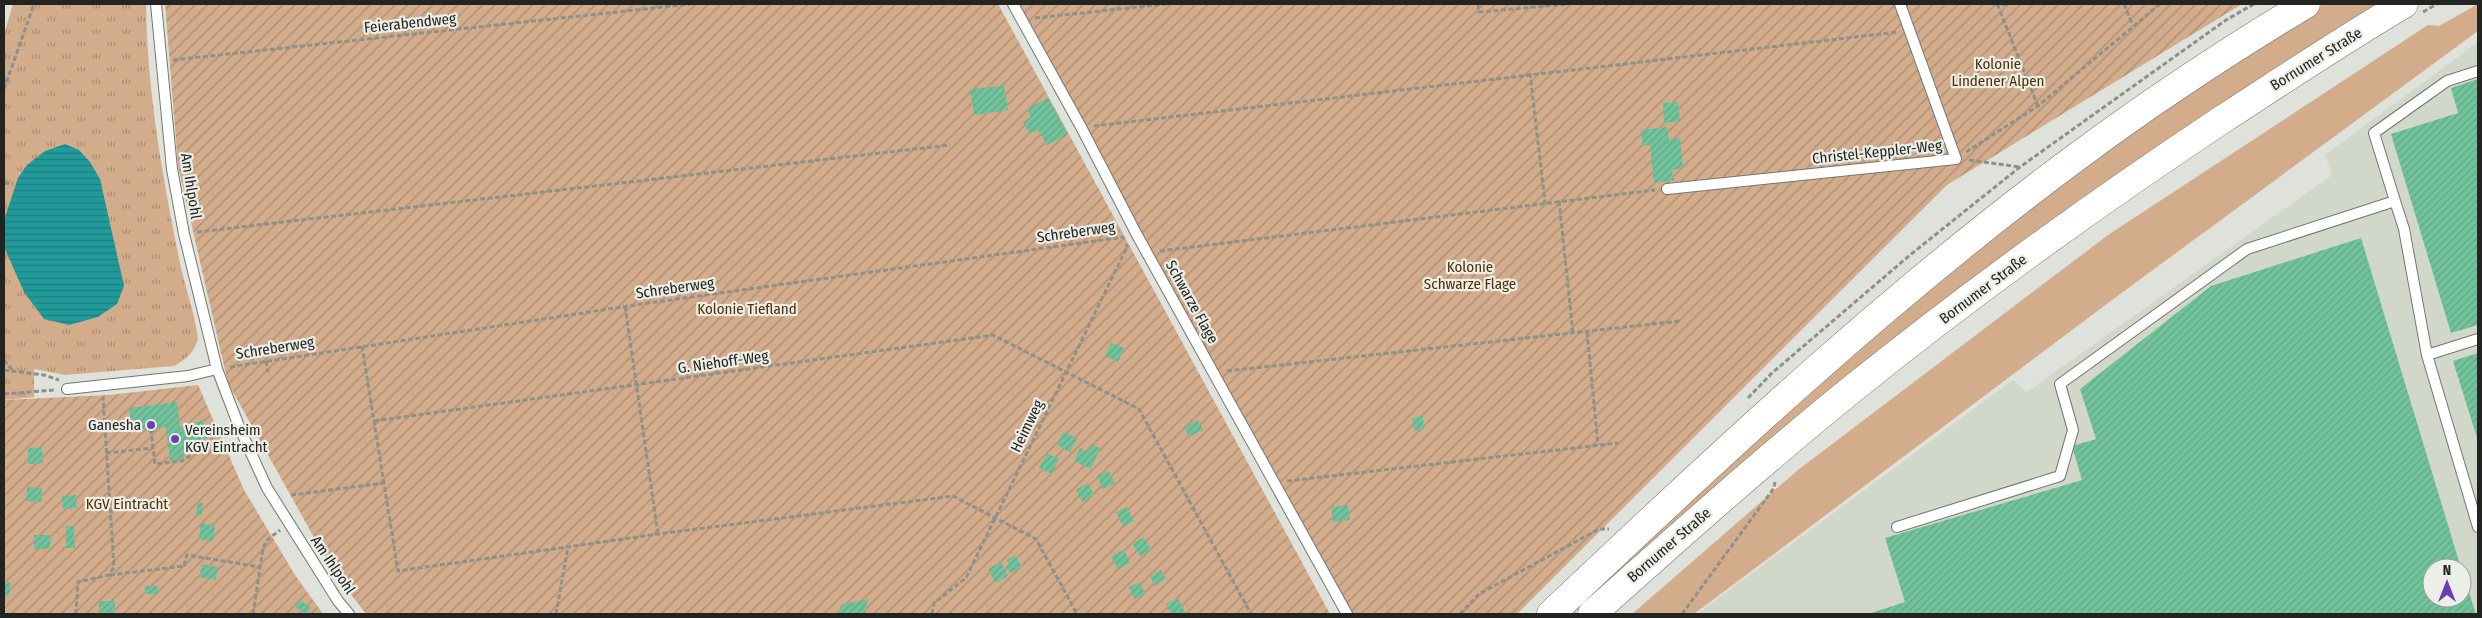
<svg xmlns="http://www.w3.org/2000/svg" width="2482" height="618" viewBox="0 0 2482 618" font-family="'Fira Sans Condensed',sans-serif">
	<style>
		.built { fill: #d1d8c9; fill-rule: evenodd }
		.grass { fill: #d3ac8c }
		.park { fill: url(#park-tufts) }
		.garden { fill: url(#garden-furrows) }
		.water { fill: url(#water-rules) }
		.building { fill: url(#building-hatch) }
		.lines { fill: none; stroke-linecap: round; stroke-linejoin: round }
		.service-casing { stroke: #72766f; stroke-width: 12 }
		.secondary-casing { stroke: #72766f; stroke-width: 29 }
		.path { stroke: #8e918b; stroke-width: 3; stroke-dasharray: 5 2.5; stroke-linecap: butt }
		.service { stroke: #fff; stroke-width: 10 }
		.secondary { stroke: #fff; stroke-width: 28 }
		.poi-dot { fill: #6b3cb4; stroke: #ebefe7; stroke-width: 2 }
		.labels { text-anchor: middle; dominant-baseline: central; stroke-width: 4.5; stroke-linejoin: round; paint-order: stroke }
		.street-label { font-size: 15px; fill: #232421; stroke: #ebefe7 }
		.park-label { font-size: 15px; fill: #542d02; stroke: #ebefe7 }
		.poi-label { font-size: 15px; fill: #232421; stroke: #ebefe7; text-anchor: end }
	</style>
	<defs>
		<pattern id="park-tufts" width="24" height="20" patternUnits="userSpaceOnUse" patternTransform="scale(1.25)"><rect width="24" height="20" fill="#d3ac8c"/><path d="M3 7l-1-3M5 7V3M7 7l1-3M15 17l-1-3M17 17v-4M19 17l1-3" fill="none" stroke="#ab8c72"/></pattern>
		<pattern id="garden-furrows" width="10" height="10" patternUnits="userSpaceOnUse" patternTransform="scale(1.25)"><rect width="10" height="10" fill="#d3ac8c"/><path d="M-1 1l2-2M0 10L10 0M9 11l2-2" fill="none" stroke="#ab8c72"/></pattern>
		<pattern id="water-rules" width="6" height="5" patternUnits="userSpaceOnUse" patternTransform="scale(1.25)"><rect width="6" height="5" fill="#229a9b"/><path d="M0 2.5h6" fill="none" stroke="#1d7d7e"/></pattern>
		<pattern id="building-hatch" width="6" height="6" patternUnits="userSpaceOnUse" patternTransform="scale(1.25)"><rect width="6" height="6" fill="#71c39c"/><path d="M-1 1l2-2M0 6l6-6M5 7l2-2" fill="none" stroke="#62a786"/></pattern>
	</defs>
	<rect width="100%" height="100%" fill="#dee2da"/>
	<path class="built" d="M2478 42V614H1697L2013 380 2027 392 2332 175 2325 155ZM2432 568H2462V598H2432Z"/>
	<path class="grass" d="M2324 4H2381L1635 558 1573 614H1566L1743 449 1956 264 2191 87Z
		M2478 4V31L2112 300 1694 614H1632L1798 470 2108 235 2428 25 2439 26Z"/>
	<path class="park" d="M13 4H146C147 89 162 174 179 258 184 285 195 312 198 339 194 353 186 359 174 366L65 375 34 369V397L4 400V35Z"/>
	<path class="garden" d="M165 4H998L1330 614H366L331 568 228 383 178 166Z
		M1013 4H2242L1947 185 1517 614H1347Z
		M198 385 244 490 295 575 323 614H4V400L109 395Z"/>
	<path class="water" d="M65 144 79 150 90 162 100 179 124 286 117 304 98 317 69 325 44 319 24 292 5 249 4 220 18 178 27 165 45 151Z"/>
	<path class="building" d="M2478 79V325L2451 333 2391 134 2458 113 2451 88Z
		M1004 86 1008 110 974 115 970 89Z
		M1048 98 1068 134 1047 145 1038 130 1030 134 1023 122 1031 117 1027 109Z
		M1678 102 1680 121 1664 123 1663 103Z
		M1667 127 1669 140 1680 138 1683 168 1672 170 1674 180 1654 183 1650 145 1643 146 1641 130Z
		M2361 238 2461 568H2432V598H2462V571L2476 614H1868L1905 602 1885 538 2082 480 2072 446 2096 439 2080 389 2211 286Z
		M1111 343 1124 348 1118 362 1105 356Z
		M2478 353V441L2453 361Z
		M177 402 180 427 203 420 208 438 199 441 200 448 183 452 184 459 170 461 166 427 155 429V432H148V429L132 431 129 408Z
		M1423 416 1424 429 1414 430 1412 418Z
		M1198 420 1203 430 1189 437 1184 427Z
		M1063 432 1077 438 1070 452 1057 445Z
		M1092 444 1100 448 1091 469 1074 461 1080 448 1088 452Z
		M42 447 43 463 28 464V448Z
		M1047 453 1059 459 1052 474 1039 468Z
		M1109 471 1115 483 1103 489 1097 476Z
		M1088 483 1094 495 1082 502 1076 490Z
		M27 487 42 488 41 502 26 501Z
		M76 495 77 508 63 509 62 496Z
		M198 502 203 503 202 515H196Z
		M1348 505 1350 520 1333 522 1331 507Z
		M1127 507 1134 521 1123 526 1116 512Z
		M201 523 215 525 213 541 199 539Z
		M66 526H74L75 548H66Z
		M34 535H51L50 549H34Z
		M1144 537 1151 550 1140 556 1132 544Z
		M1124 550 1130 563 1118 569 1111 556Z
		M1015 555 1022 567 1010 573 1006 566 1009 564 1007 560Z
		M1001 562 1008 576 996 583 988 569Z
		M202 564 218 567 216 580 200 577Z
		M1161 570 1166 579 1155 586 1150 576Z
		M4 582 11 583 9 596 4 595Z
		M1140 582 1145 593 1134 599 1129 587Z
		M145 586H158V594H145Z
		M1178 598 1186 614H1171L1166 604Z
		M868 599 865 614H839L841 605Z
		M300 600 311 608 306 614 295 607Z
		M99 601H115L114 613 99 612Z"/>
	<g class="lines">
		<defs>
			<path id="service" d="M156 4 172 169 184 234 217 369
				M1013 4 1081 127 1137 235 1347 614
				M1667 189 1956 159 1900 4
				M2395 201 2374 133 2447 81 2478 71
				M2427 355 2478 339
				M67 389 188 376 217 369 240 429 267 488 338 601 349 614
				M1897 527 2060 476 2073 430 2060 384 2247 249 2395 201 2404 229 2427 355 2478 527"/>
			<path id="secondary" d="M1551 614C1720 454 1891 294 2078 156 2152 101 2228 51 2306 4
				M1592 614C1677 538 1762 462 1851 390 1970 294 2095 204 2223 119 2283 80 2343 40 2404 4"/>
		</defs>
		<use href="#service" class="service-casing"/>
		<use href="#secondary" class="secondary-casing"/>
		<path class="path" d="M1478 4 1479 12 1568 4
			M2007 4 1998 6 2038 106
			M2124 4 2133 26
			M2423 12 2437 4
			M1035 18 1166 4
			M173 60 691 4
			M1530 73 1545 203
			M4 89 34 4
			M1094 126 1898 32
			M1966 152 2038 106 2160 4
			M1969 160 2020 167
			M4 183 13 184
			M1559 201 1573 333
			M197 232 950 145
			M1160 251 1655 190
			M625 306 658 534
			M1587 332 1598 445
			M362 346 398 571 658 534 953 496 1036 539 1077 614
			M4 360 13 371
			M266 361 268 372
			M230 367 648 303 1124 237
			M4 370 44 375 59 380
			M1227 371 1680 321
			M4 394 54 390
			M1748 398 1772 373 1910 255 2020 167 2226 20 2254 4
			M374 421 993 335 1139 409 1251 614
			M151 429 155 464 182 461 193 454
			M106 453 153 448
			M1287 481 1618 443
			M291 495 384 483
			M110 575 184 566 187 555 260 567
			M76 614 78 582 109 575 114 567 103 397
			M253 614 263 549 266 541 280 530
			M556 614 568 547
			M932 614 934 603 966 578 1127 247 1126 244
			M1460 614 1479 594 1599 529H1609
			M1682 614 1774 488 1775 482"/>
		<use href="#service" class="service"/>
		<use href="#secondary" class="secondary"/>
	</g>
	<g class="poi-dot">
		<circle cx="151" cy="425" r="5"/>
		<circle cx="175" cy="439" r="5"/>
	</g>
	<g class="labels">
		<g class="street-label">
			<text transform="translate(410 23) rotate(-6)">Feierabendweg</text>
			<text transform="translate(2316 59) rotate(-32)">Bornumer Straße</text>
			<text transform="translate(1877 152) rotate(-6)">Christel-Keppler-Weg</text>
			<text transform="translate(191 186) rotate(81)">Am Ihlpohl</text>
			<text transform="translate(1076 232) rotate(-8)">Schreberweg</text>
			<text transform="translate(675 288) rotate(-8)">Schreberweg</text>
			<text transform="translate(1983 289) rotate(-37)">Bornumer Straße</text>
			<text transform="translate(1192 302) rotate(61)">Schwarze Flage</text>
			<text transform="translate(275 348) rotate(-9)">Schreberweg</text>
			<text transform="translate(723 362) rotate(-8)">G. Niehoff-Weg</text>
			<text transform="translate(1027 426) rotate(-64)">Heimweg</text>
			<text transform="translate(1669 545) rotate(-41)">Bornumer Straße</text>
			<text transform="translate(333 565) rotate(56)">Am Ihlpohl</text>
		</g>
		<g class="park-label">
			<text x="1998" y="64">Kolonie<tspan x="1998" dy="17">Lindener Alpen</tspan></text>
			<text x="1470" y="267">Kolonie<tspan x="1470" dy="17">Schwarze Flage</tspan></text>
			<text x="747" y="309">Kolonie Tiefland</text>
			<text x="127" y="504">KGV Eintracht</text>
		</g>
		<g class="poi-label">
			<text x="141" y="425">Ganesha</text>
			<text x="185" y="430" text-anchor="start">Vereinsheim<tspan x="185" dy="17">KGV Eintracht</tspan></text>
		</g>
	</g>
	<rect width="2482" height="618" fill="none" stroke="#232421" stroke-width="10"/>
	<g transform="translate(2447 583)"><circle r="24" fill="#ebefe7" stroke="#9b9e98"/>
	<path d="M0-4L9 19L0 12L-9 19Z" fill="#6b3cb4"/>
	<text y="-8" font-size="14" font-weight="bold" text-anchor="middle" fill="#232421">N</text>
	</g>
</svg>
